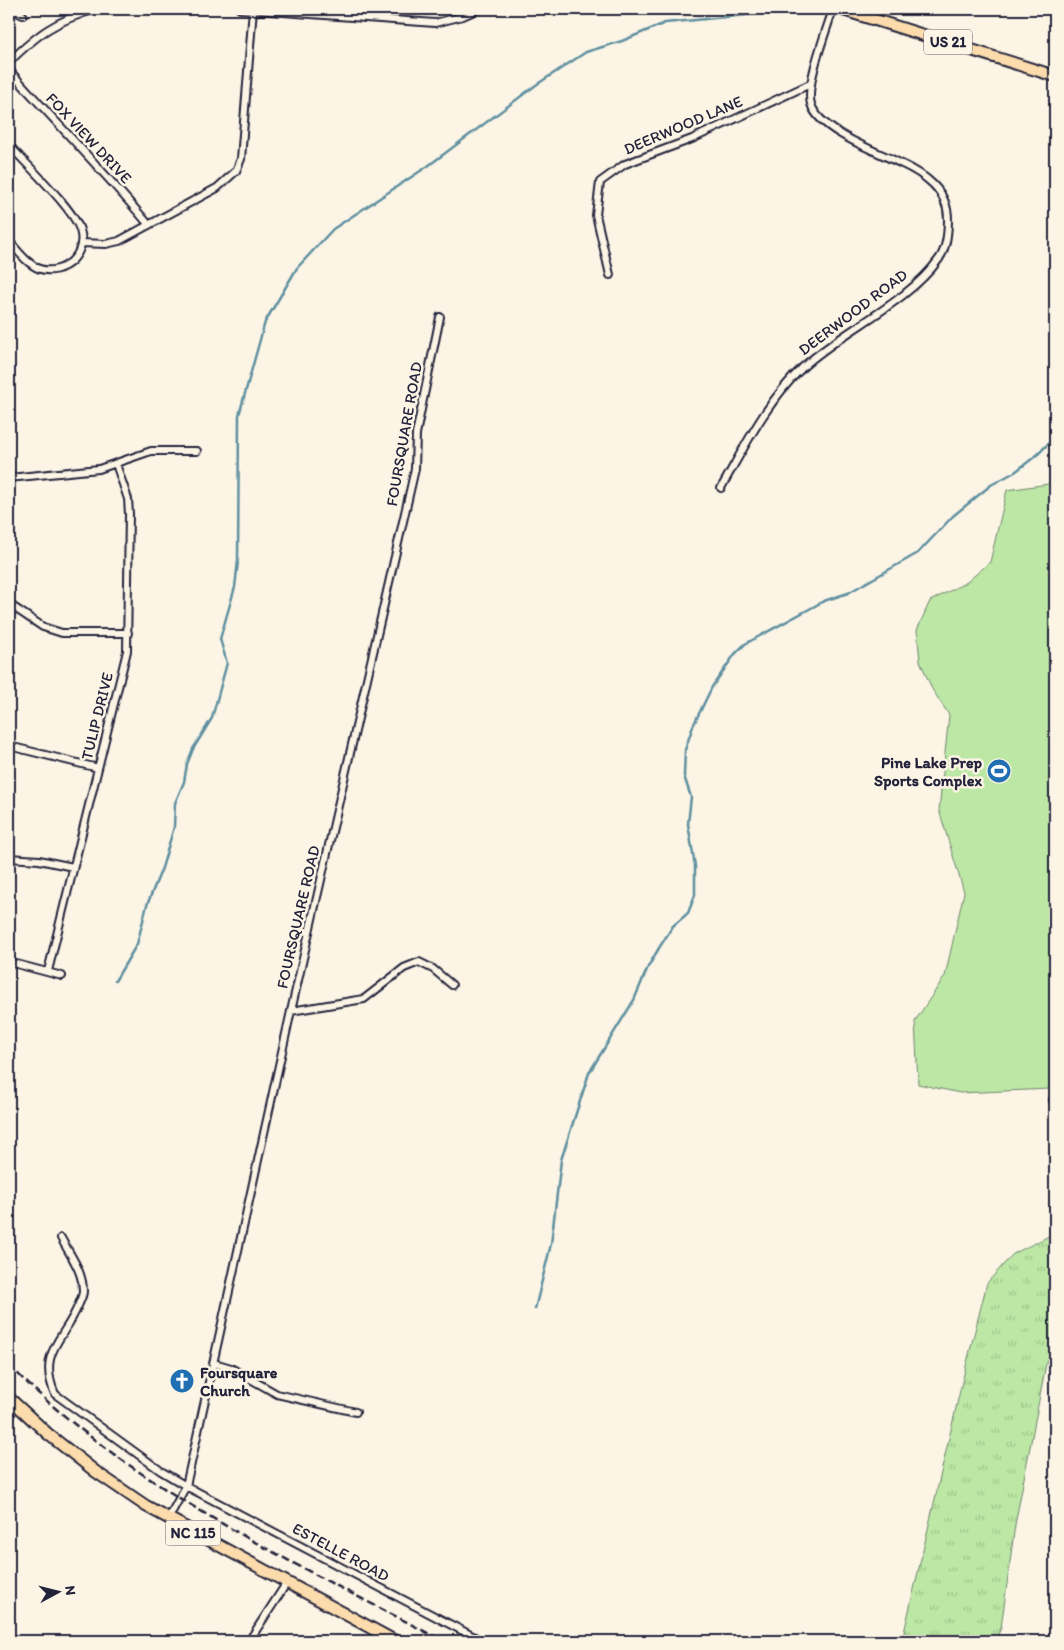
<svg xmlns="http://www.w3.org/2000/svg" width="1064" height="1650" viewBox="0 0 1064 1650" font-family="Itim,sans-serif">
	<style>
		.grass { fill: url(#grass-tufts); stroke: #6f8470 }
		.pitch { fill: #bce7a4; stroke: #6f8470 }
		.lines { fill: none; stroke-linecap: round; stroke-linejoin: round }
		.stream { stroke: #5f8fa0; stroke-width: 2.5 }
		.street-casing { stroke: #22223b; stroke-width: 10 }
		.primary-casing { stroke: #22223b; stroke-width: 14 }
		.street { stroke: #fcf5e5; stroke-width: 6 }
		.primary { stroke: #fcdcac; stroke-width: 10 }
		.rail { stroke: #22223b; stroke-width: 2.5; stroke-dasharray: 8 4; stroke-linecap: butt }
		.labels { text-anchor: middle; dominant-baseline: central; stroke-width: 5; stroke-linejoin: round; paint-order: stroke }
		.shield { fill: #fcf5e5; stroke: #63616e; stroke-width: 1 }
		.shield-label { font-size: 15px; font-weight: bold; fill: #22223b }
		.street-label { font-size: 16px; fill: #22223b; stroke: #fcf5e5 }
		.poi-label { font-size: 16px; font-weight: bold; fill: #22223b; stroke: #fcf5e5; text-anchor: end }
	</style>
	<defs>
		<pattern id="grass-tufts" width="24" height="20" patternUnits="userSpaceOnUse" patternTransform="scale(1.25)"><rect width="24" height="20" fill="#bce7a4"/><path d="M3 7l-1-3M5 7V3M7 7l1-3M15 17l-1-3M17 17v-4M19 17l1-3" fill="none" stroke="#a1c68e"/></pattern>
	</defs>
	<rect width="100%" height="100%" fill="#fcf5e5"/>
	<filter id="ink" filterUnits="userSpaceOnUse"><feTurbulence type="fractalNoise" baseFrequency=".02" numOctaves="2"/><feDisplacementMap in="SourceGraphic" scale="10" xChannelSelector="R" yChannelSelector="G"/><feConvolveMatrix kernelMatrix="1 2 1 2 8 2 1 2 1" color-interpolation-filters="sRGB"/></filter>
	<g filter="url(#ink)">
		<path class="grass" d="M1055 1233V1344L1046 1364 1015 1525 1001 1628 995 1641H902L962 1382 987 1283 1013 1254Z"/>
		<path class="pitch" d="M1055 483V1082L1050 1089 960 1093 918 1084 915 1021 945 976 964 892 939 810 949 715 932 689 920 661 917 630 930 601 967 582 990 562 1007 490Z"/>
		<g class="lines">
			<path class="stream" d="M115 981 137 944 147 905 162 868 174 827 175 803 184 782 187 764 193 749 212 718 227 663 220 639 235 587 238 561 239 415 265 322 297 268 333 229 428 166 536 85 586 52 622 41 665 23 767 13
				M535 1309 551 1244 561 1160 589 1073 634 1000 648 967 659 948 673 926 688 913 695 895V866L688 824 691 797 684 776 685 750 693 726 712 687 735 654 745 644 824 601 848 593 918 553 953 516 991 485 1015 472 1037 455 1055 437"/>
			<defs>
				<path id="street" d="M10 9 23 15
					M240 9 435 23 463 16 479 9
					M9 62C39 33 55 21 96 9
					M9 70C55 122 104 171 149 225
					M9 145C26 164 73 208 80 230 88 254 63 276 40 269 27 264 18 251 9 241
					M81 243 106 244 119 241 217 188 236 171 241 159 253 9
					M610 275 596 215 600 182 625 164 692 139 810 84
					M9 478 99 469 151 451H197
					M721 488C745 446 767 401 803 367 843 330 908 303 939 259 947 248 948 232 948 219 948 190 924 174 900 163 876 151 819 131 811 104 805 85 827 29 833 9
					M9 604 43 627 62 633H128
					M9 746 98 768
					M9 858 39 860 73 867
					M9 962 62 976
					M48 971 127 651 129 514 128 499 116 464
					M291 1011 364 999 404 968 419 962 433 969 452 985
					M1053 1100H1055
					M61 1238C70 1255 83 1271 83 1291 83 1296 80 1301 78 1306 64 1340 37 1352 55 1394L161 1471 186 1486 482 1641
					M214 1363 231 1368 277 1394 356 1412
					M168 1519 186 1486 291 1011 415 469 416 434 440 317
					M249 1641 286 1584"/>
				<path id="primary" d="M840 9 1055 76
					M9 1398 48 1434 96 1472 146 1506 395 1641"/>
			</defs>
			<use href="#street" class="street-casing"/>
			<use href="#primary" class="primary-casing"/>
			<use href="#street" class="street"/>
			<use href="#primary" class="primary"/>
			<path class="rail" d="M9 1365C131 1489 292 1561 443 1641"/>
		</g>
	</g>
	<defs>
		<symbol id="stadium-disc" viewBox="-11 -11 22 22"><circle r="9.5" fill="#1f6fb2" stroke="#fcf5e5"/><path d="M0-5a6.5 5 0 1 0 0 10a6.5 5 0 1 0 0-10ZM-3.5-1.8h7v3.6h-7Z" fill="#fff"/></symbol>
		<symbol id="church-disc" viewBox="-11 -11 22 22"><circle r="9.5" fill="#1f6fb2" stroke="#fcf5e5"/><path d="M-1.2-6h2.4v3.5h3.3v2.4h-3.3V6h-2.4V-.1h-3.3v-2.4h3.3Z" fill="#fff"/></symbol>
	</defs>
	<g fill-rule="evenodd">
		<use href="#stadium-disc" x="985" y="757" width="28" height="28"/>
		<use href="#church-disc" x="168" y="1367" width="28" height="28"/>
	</g>
	<g class="labels">
		<g class="shield">
			<rect x="924" y="29.5" width="48" height="25" rx="4"/>
			<rect x="165.5" y="1520.5" width="55" height="25" rx="4"/>
		</g>
		<g class="shield-label">
			<text x="948" y="42">US 21</text>
			<text x="193" y="1533">NC 115</text>
		</g>
		<g class="street-label">
			<text transform="translate(683 125) rotate(-23)">DEERWOOD LANE</text>
			<text transform="translate(89 138) rotate(47)">FOX VIEW DRIVE</text>
			<text transform="translate(853 312) rotate(-37)">DEERWOOD ROAD</text>
			<text transform="translate(404 434) rotate(-80)">FOURSQUARE ROAD</text>
			<text transform="translate(97 716) rotate(-76)">TULIP DRIVE</text>
			<text transform="translate(298 917) rotate(-77)">FOURSQUARE ROAD</text>
			<text transform="translate(341 1552) rotate(28)">ESTELLE ROAD</text>
		</g>
		<g class="poi-label">
			<text x="982" y="762">Pine Lake Prep<tspan x="982" dy="18">Sports Complex</tspan></text>
			<text x="200" y="1372" text-anchor="start">Foursquare<tspan x="200" dy="18">Church</tspan></text>
		</g>
	</g>
	<rect width="1064" height="1650" fill="none" stroke="#fcf5e5" stroke-width="30"/>
	<rect x="15" y="15" width="1034" height="1620" fill="none" stroke="#22223b" stroke-width="2" filter="url(#ink)"/>
	<g transform="translate(58 1592) rotate(83)" stroke="#fcf5e5" stroke-width="4" paint-order="stroke">
	<path d="M0-4L9 19L0 12L-9 19Z" fill="#22223b"/>
	<text y="-8" font-size="14" font-weight="bold" text-anchor="middle" fill="#22223b">N</text>
	</g>
</svg>
